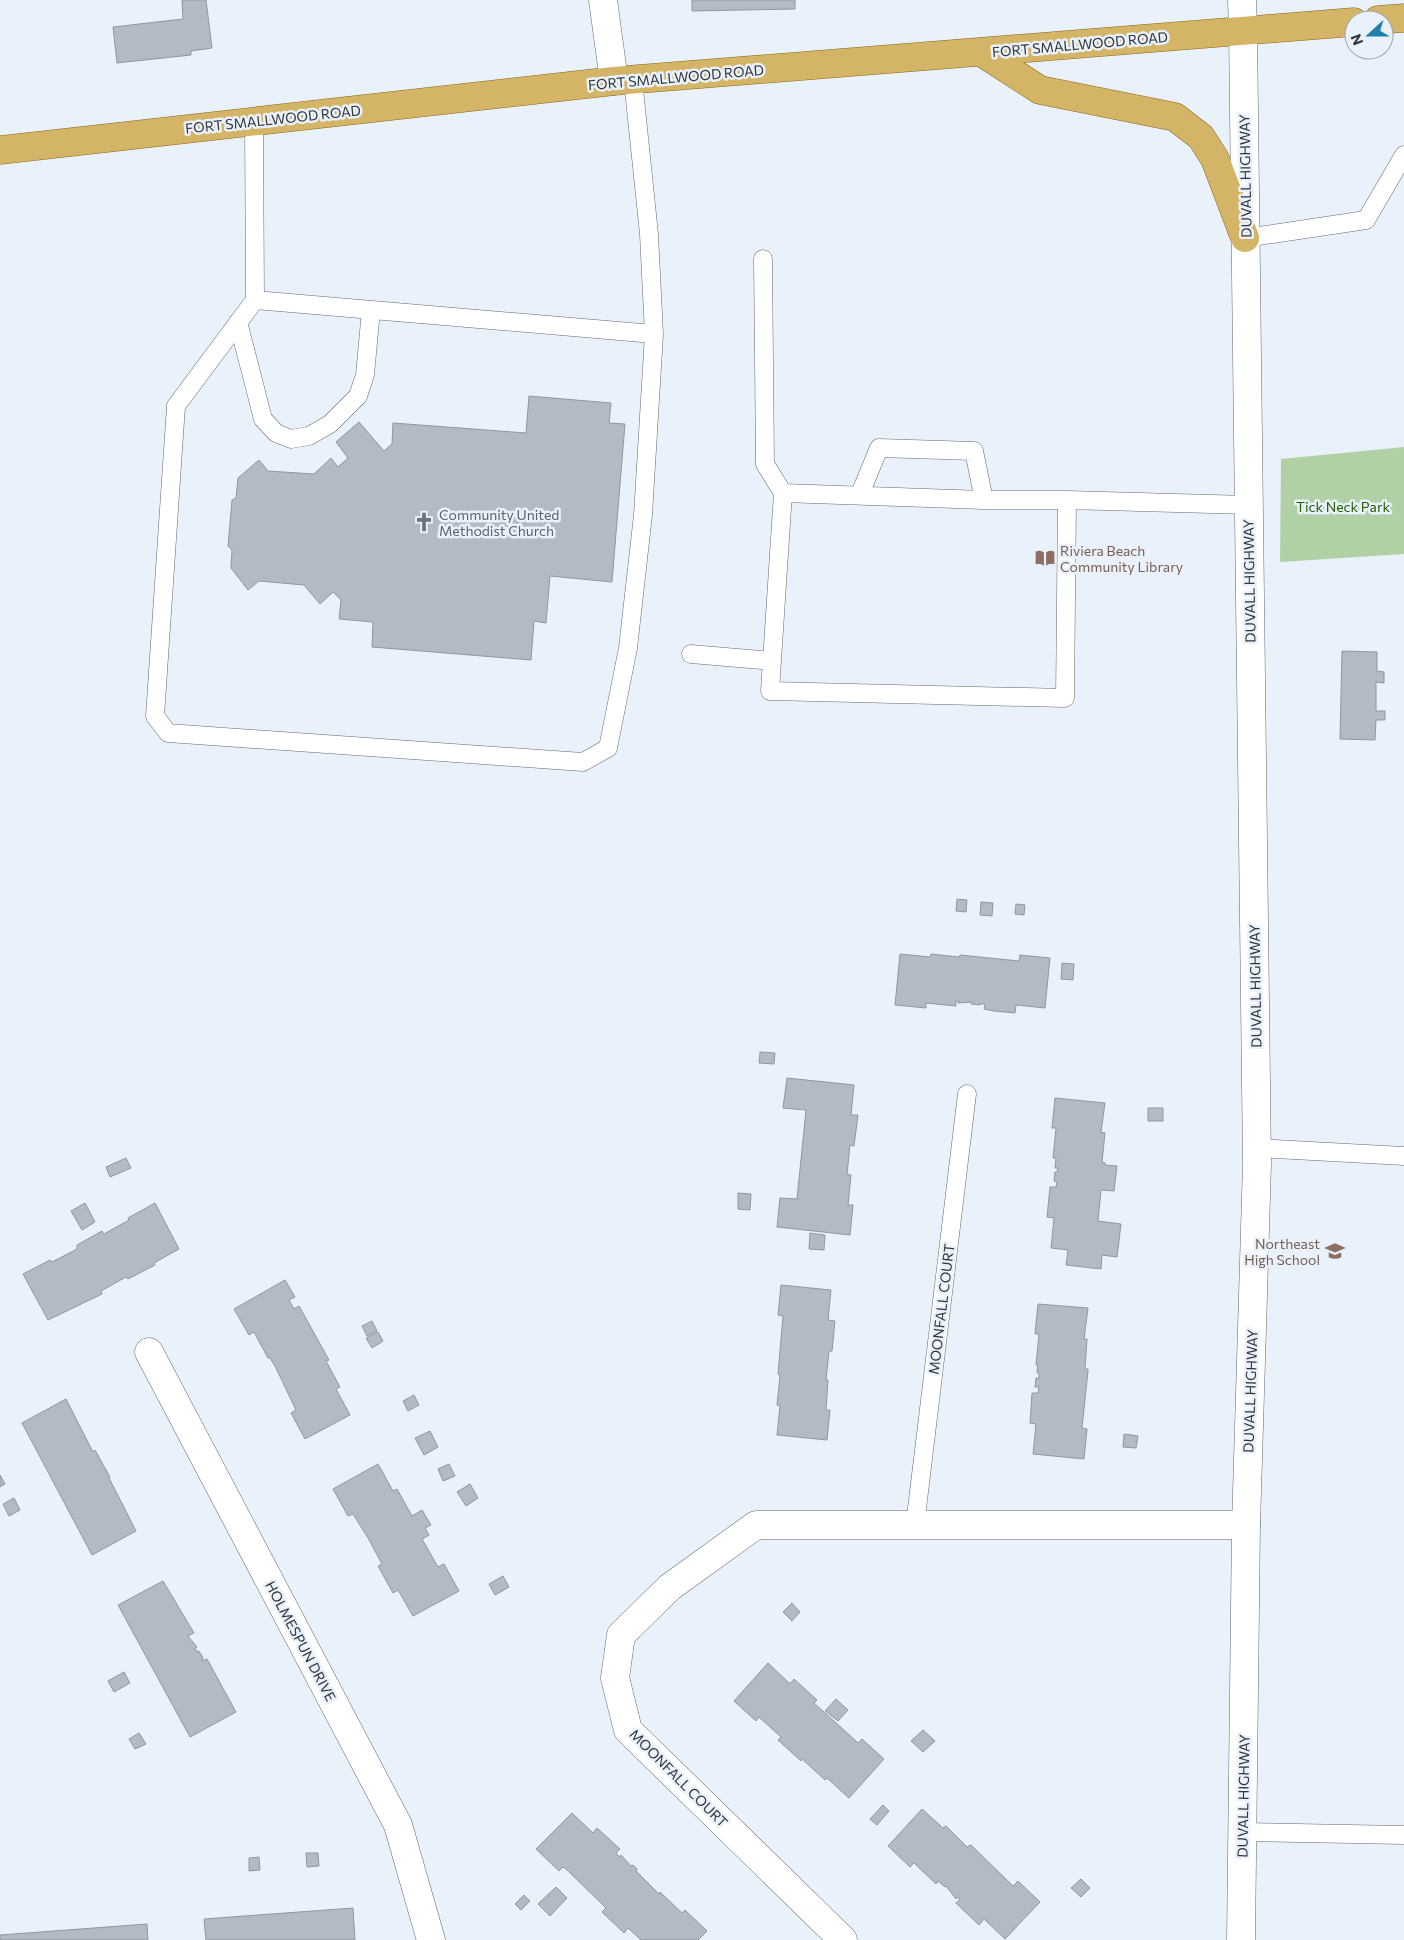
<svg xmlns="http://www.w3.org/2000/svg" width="1404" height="1940" viewBox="0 0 1404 1940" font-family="Commissioner,sans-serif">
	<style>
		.green { fill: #b1d0a6 }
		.building { fill: #b2bac3; stroke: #9097a0 }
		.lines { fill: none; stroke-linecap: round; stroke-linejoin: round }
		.service-casing { stroke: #626972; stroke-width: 19 }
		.minor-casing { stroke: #626972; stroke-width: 29 }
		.tertiary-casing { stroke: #626972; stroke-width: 29 }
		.primary-casing { stroke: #896715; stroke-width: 29 }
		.service { stroke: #fff; stroke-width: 18 }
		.minor { stroke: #fff; stroke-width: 28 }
		.tertiary { stroke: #fff; stroke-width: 28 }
		.primary { stroke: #d4b467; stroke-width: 28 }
		.labels { text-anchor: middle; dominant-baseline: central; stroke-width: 5; stroke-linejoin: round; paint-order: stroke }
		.street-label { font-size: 14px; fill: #323539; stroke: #e9f1fb }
		.park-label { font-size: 14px; fill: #245d00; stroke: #e9f1fb }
		.worship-label { font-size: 14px; fill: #5b616d; stroke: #e9f1fb; text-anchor: start }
		.education-label { font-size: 14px; fill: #785e54; stroke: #e9f1fb; text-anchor: start }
	</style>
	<rect width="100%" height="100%" fill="#e9f1fb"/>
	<path class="green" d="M1404 447V554L1280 562 1281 459Z"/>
	<path class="building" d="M182 0H206L212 48 191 51V55L117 63 113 27 183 19Z
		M692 0H795V9L692 11Z
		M529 396 611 403 609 423 625 424 612 582 550 576 546 623 534 621 531 660 372 647 373 622 339 619 341 600 333 592 320 604 304 585 259 581 248 590 231 568 232 550 228 546 232 500 236 498 238 478 259 460 268 471 314 474 331 458 338 467 348 458 336 442 359 422 384 451 392 444 393 423 526 433Z
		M1342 651 1377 652V671L1384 672V683L1376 682V711H1385V720H1376L1375 740 1340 739Z
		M957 899 967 900 966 912 956 911Z
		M981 902 993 903 992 916 980 915Z
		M1016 904 1025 905 1024 915 1015 914Z
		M900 954 930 957 931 954 959 957 960 955 1019 961 1020 955 1050 958 1045 1008 1016 1005 1015 1013 994 1011 984 1009 985 1004H980V1005L971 1004V1002L958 1003 959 1001H956V1006L926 1003V1008L895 1005Z
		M1062 963 1074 964 1073 980 1061 979Z
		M760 1052 775 1053 774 1064 759 1063Z
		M787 1078 854 1085 851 1115H858L854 1146 850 1145 847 1174 851 1175 848 1205H853L850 1235 777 1227 780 1198 797 1199 806 1110 783 1108Z
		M1055 1098 1105 1103 1101 1132 1105 1133 1102 1162 1105 1163V1165L1117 1166 1114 1191 1101 1190 1098 1221 1121 1224 1117 1257 1102 1255 1101 1269 1066 1265 1068 1250 1051 1248 1054 1218 1047 1217 1050 1187H1056L1057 1182 1054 1181 1055 1172H1057L1058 1168H1055L1056 1158H1053L1056 1128H1052Z
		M1148 1108H1163V1121H1148Z
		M126 1158 131 1168 110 1177 106 1167Z
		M738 1193 751 1194 750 1210 738 1209Z
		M85 1203 95 1222 82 1230 71 1211Z
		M155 1203 179 1249 154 1263 155 1265 128 1279 126 1277 101 1291 102 1294 48 1320 23 1274 50 1260 52 1262 77 1249V1245L102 1231 104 1234 129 1220 128 1218Z
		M810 1233 825 1235 824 1250 809 1249Z
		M285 1280 295 1297 289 1300 294 1309 299 1306 329 1360 326 1361 340 1387 336 1389 350 1415 305 1439 291 1413 296 1410 275 1366 270 1358H268L254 1332 249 1335 234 1309Z
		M781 1285 831 1290 828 1320 835 1321 832 1351H829L826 1380H828L826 1410H830L827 1440 777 1435 780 1406 777 1405 780 1376 778 1374 783 1316 778 1315Z
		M1038 1304 1088 1308 1084 1339H1087L1085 1369H1088V1371L1082 1428 1087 1429 1084 1459 1033 1454 1036 1424 1030 1423 1032 1393H1038L1039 1387H1035L1036 1378H1039V1373H1037L1038 1365H1036L1039 1334H1035Z
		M372 1321 377 1331 367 1336 362 1326Z
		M378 1332 383 1341 372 1348 366 1338Z
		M414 1395 419 1405 408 1411 403 1401Z
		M66 1399 93 1452 95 1450 110 1477 109 1478 136 1531 92 1555 22 1423Z
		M430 1431 438 1447 424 1455 415 1438Z
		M1124 1434 1138 1436 1136 1448 1123 1447Z
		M378 1464 393 1491 397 1489 412 1516 422 1510 431 1525 425 1528 429 1535 422 1539 438 1567 444 1564 459 1591 413 1616 398 1590 393 1593 378 1566 382 1564 368 1538 353 1514 348 1516 333 1489Z
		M449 1464 455 1476 443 1481 438 1469Z
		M0 1475 5 1484 0 1487Z
		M470 1484 478 1498 466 1506 457 1492Z
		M14 1498 20 1510 9 1516 3 1504Z
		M503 1576 509 1587 495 1595 489 1584Z
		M163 1581 194 1633 188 1636 197 1647 195 1648 197 1652 199 1651 203 1658 202 1661 207 1659 236 1712 190 1737 118 1605Z
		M792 1603 800 1612 792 1621 783 1612Z
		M768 1663 789 1683H791L794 1679 817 1700 814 1703 856 1741 858 1743 862 1739 884 1759 849 1798 827 1778 825 1780 802 1759 801 1761 778 1740 781 1737 759 1717 756 1721 734 1701Z
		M124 1672 130 1683 114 1692 108 1681Z
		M836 1699 848 1710 838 1721 825 1711Z
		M923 1730 935 1741 923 1752 911 1741Z
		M139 1733 146 1744 135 1749 129 1739Z
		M883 1805 889 1811 877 1825 870 1819Z
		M922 1809 943 1828 946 1826 967 1847 971 1845 1013 1886 1018 1881 1040 1902 1005 1939 984 1919 979 1925 956 1903 960 1899 957 1897 956 1899 946 1886 945 1887 938 1881 936 1884 914 1863 910 1867 888 1846Z
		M572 1813 593 1833 597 1828 620 1849 616 1853 620 1857 621 1855 631 1866 633 1865 637 1869 636 1871 659 1894 660 1892 682 1913 685 1910 707 1931 698 1940H641L628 1928 624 1933 602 1912 606 1908 566 1869 563 1867 559 1871 536 1849Z
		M306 1853H318L319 1866 307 1867Z
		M259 1857 260 1870 249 1871V1858Z
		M1081 1879 1090 1888 1081 1897 1071 1888Z
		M556 1887 567 1898 550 1916 538 1904Z
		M524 1895 530 1901 521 1910 515 1904Z
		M353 1908 355 1940H206L204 1919Z
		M147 1924 148 1940H0V1935Z"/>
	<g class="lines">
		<defs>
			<path id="service" d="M254 121 255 300 176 406 155 716 168 733 583 762 608 748 628 648 643 515 654 334 649 234 633 80
				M1245 238 1366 220 1404 155
				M763 259 765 464 783 493 984 500H1067L1248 505
				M255 300 654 334
				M238 322 263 419 276 433 291 439 309 436 330 424 358 396 365 375 371 310
				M783 493 770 691 1065 698 1067 500
				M860 494 879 448 974 451 984 500
				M691 654 772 661
				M1257 1148 1404 1156
				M915 1525 967 1094
				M1242 1832 1404 1835"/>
			<path id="minor" d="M603 0 614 81
				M1242 0 1243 31
				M149 1352 398 1825 431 1940
				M843 1940 628 1730 615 1678 621 1635 670 1587 756 1525H1246"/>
			<path id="tertiary" d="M1241 1940 1246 1525 1257 1164 1243 31"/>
			<path id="primary" d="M1378 20 1404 18
				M981 52 1040 90 1175 117 1201 137 1215 159 1245 238
				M0 150 614 81 1354 22"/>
		</defs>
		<use href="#service" class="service-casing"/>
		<use href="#minor" class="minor-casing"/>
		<use href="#tertiary" class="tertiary-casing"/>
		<use href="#primary" class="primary-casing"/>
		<use href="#service" class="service"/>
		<use href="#minor" class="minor"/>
		<use href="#tertiary" class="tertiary"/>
		<use href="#primary" class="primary"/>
	</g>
	<defs>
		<symbol id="church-bare" viewBox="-9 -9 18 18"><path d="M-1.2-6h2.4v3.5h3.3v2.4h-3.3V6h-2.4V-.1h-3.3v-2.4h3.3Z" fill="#6b7280" stroke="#e9f1fb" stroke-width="2.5" paint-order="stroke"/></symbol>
		<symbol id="library-bare" viewBox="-9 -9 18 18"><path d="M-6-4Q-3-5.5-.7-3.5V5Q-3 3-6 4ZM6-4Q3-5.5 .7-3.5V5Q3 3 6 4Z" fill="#8d6e63" stroke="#e9f1fb" stroke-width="2.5" paint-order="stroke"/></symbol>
		<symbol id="school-bare" viewBox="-9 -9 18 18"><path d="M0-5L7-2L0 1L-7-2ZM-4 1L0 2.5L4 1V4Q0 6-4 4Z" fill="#8d6e63" stroke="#e9f1fb" stroke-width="2.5" paint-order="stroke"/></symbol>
	</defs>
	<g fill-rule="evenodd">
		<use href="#church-bare" x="410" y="508" width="28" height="28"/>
		<use href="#library-bare" x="1031" y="544" width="28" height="28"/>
		<use href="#school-bare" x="1321" y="1237" width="28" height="28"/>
	</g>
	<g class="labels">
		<g class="street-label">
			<text transform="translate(1080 44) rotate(-5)">FORT SMALLWOOD ROAD</text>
			<text transform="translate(676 77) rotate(-5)">FORT SMALLWOOD ROAD</text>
			<text transform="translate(273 119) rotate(-6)">FORT SMALLWOOD ROAD</text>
			<text transform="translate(1245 176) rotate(-91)">DUVALL HIGHWAY</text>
			<text transform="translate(1249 581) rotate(-91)">DUVALL HIGHWAY</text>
			<text transform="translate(1255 986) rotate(-91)">DUVALL HIGHWAY</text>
			<text transform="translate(941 1309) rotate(-83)">MOONFALL COURT</text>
			<text transform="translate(1250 1391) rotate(-88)">DUVALL HIGHWAY</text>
			<text transform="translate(301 1641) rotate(62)">HOLMESPUN DRIVE</text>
			<text transform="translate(679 1778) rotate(45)">MOONFALL COURT</text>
			<text transform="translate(1243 1796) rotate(-89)">DUVALL HIGHWAY</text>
		</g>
		<g class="park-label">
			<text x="1343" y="506">Tick Neck Park</text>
		</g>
		<g class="worship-label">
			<text x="439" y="514">Community United<tspan x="439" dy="16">Methodist Church</tspan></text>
		</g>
		<g class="education-label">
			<text x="1060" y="550">Riviera Beach<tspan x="1060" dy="16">Community Library</tspan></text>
			<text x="1320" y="1243" text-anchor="end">Northeast<tspan x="1320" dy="16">High School</tspan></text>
		</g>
	</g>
	<g transform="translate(1369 35) rotate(249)"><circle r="24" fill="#e9f1fb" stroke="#a0a6ad"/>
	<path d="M0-4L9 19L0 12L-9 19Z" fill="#217fab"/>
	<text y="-8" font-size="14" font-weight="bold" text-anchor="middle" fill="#323539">N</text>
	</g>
</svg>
